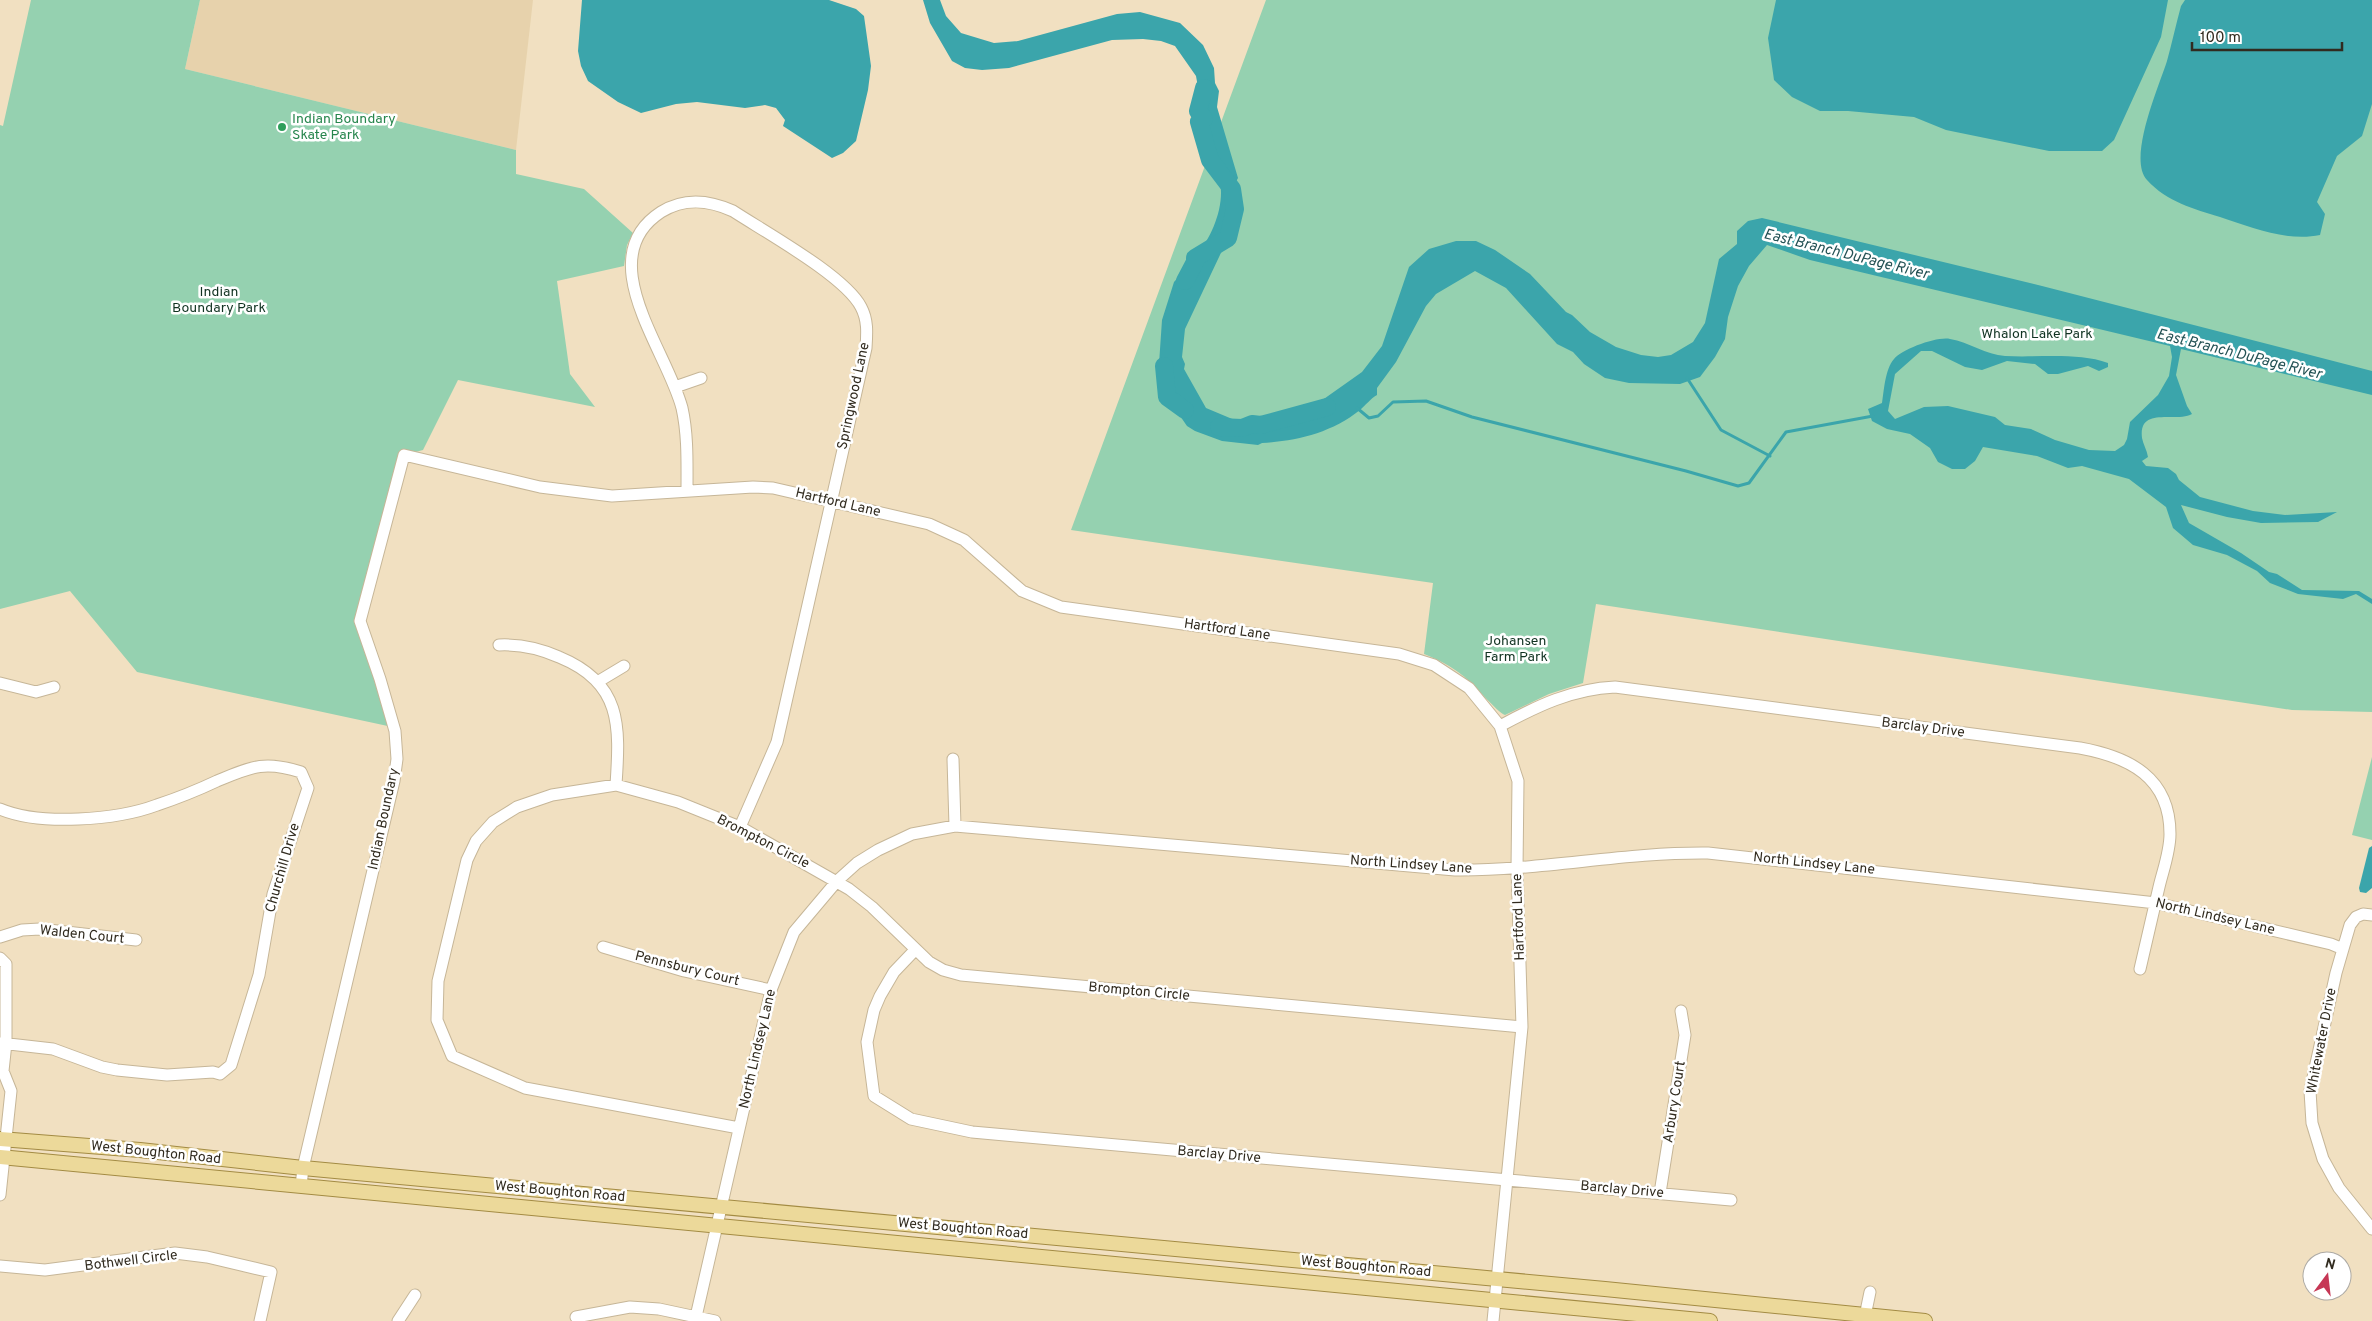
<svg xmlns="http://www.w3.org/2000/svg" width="2372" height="1321" viewBox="0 0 2372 1321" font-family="Overpass,sans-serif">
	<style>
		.built { fill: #e7d2ac }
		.green { fill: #95d1b0 }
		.water { fill: #3ba5ab }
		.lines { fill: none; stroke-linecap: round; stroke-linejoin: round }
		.stream { stroke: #3ba5ab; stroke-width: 3 }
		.river { stroke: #3ba5ab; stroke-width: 18 }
		.minor-casing { stroke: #c6b698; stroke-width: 13 }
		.major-casing { stroke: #a38b43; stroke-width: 16 }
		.minor { stroke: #fff; stroke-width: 11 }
		.major { stroke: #ecd99a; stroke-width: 14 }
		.leisure-dot { fill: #2e9e5b; stroke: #fff; stroke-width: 2 }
		.labels { text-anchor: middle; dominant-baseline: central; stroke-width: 5; stroke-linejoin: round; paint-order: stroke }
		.leisure-label { font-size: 14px; fill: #27864d; stroke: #fff; text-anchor: start }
		.park-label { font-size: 14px; fill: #132; stroke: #fff }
		.street-label { font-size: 14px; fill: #312b1f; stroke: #fff }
		.water-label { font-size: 15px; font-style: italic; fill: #245255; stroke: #fff }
	</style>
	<rect width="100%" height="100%" fill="#f1e0c1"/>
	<path class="built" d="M200 0H533L516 150 185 69Z"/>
	<path class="green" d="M31 0H200L185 69 516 150V174L584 189 633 233 627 245 624 266 557 281 570 374 595 407 458 380 423 450 404 455 365 621 397 728 137 672 70 591 0 609V125L3 126Z
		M1266 0H2372V712L2292 710 1596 604 1583 683 1549 694 1505 715C1498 713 1472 682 1462 675 1451 666 1437 659 1424 654L1433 583 1071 530Z
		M2372 757V840L2352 835Z"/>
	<path class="water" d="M582 0H829L856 9 864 16 871 66 868 90 856 141 843 153 832 158 783 126 785 120 776 108 765 105 745 108 697 102 676 104 641 113 618 102 588 81 581 66 578 51Z
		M923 0H940L946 16 961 33 994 43 1018 41 1117 14 1140 12 1180 23 1203 45 1214 68 1215 83 1219 91 1217 107 1238 178 1232 189 1235 209 1228 238 1185 329 1182 357 1185 364 1184 369 1206 408 1237 421 1242 428 1252 424 1261 425 1304 413 1362 372 1382 346 1409 267 1429 249 1456 241H1476L1495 250 1530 274 1566 312 1572 315 1590 332 1616 347 1641 355 1658 357 1671 355 1693 342 1705 323 1719 259 1737 244V231L1748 221 1762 218 2042 286 2372 371V395L2181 349 2176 375 2187 406 2192 414C2176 423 2138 406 2142 438 2143 444 2147 450 2148 457L2142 461 2146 466 2168 468 2176 474 2179 480 2200 497 2253 511 2285 515 2337 512 2318 522 2261 523 2227 517 2181 505 2189 523 2241 553 2269 572 2277 574 2302 590 2359 591 2372 599V604L2356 594 2343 599 2298 594 2270 583 2257 571 2227 555 2193 545 2173 528 2166 507 2129 479 2082 466 2068 468 2037 456 1983 447 1975 461 1965 469H1952L1938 462 1930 448 1910 434 1887 429 1872 421 1868 409 1882 403C1884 391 1885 369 1894 359 1902 349 1938 336 1950 339 1969 342 1986 355 2005 356 2038 358 2077 352 2108 363V367L2099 371 2088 366 2058 374H2048L2035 364 2007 361 1982 370 1965 367 1932 351H1921L1895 374 1888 411 1895 419 1924 407 1948 406 1995 417 2005 425 2031 429 2055 440 2089 450 2115 451 2124 445 2127 439 2130 422 2158 395 2169 376 2172 357 2170 346 1810 260 1767 245 1749 266 1738 286 1728 317 1725 339 1715 357 1700 377 1680 384 1629 383 1605 378 1584 364 1573 352 1557 344 1506 288 1475 271 1436 294 1426 306 1396 362 1377 388V395C1370 399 1366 405 1360 410 1331 433 1297 441 1262 443L1258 445 1222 441 1195 431 1187 426 1167 397 1159 364 1162 320 1174 282 1191 263 1195 262V258C1211 238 1225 208 1220 181 1218 174 1213 167 1210 160 1204 149 1205 134 1199 122L1204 118 1198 111 1199 93 1196 76 1175 46 1161 41 1143 39 1112 40 1009 68 982 70 965 68 952 61 930 23Z
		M1776 0H2168L2161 37 2114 140 2102 151H2049L1946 130 1914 117 1848 111H1820L1792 97 1774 80 1768 38Z
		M2185 0H2372V104L2362 136 2337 156 2317 202 2325 214 2320 235C2287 242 2251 227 2220 217 2194 209 2167 202 2147 180 2127 159 2159 86 2167 61 2172 43 2176 24 2181 6Z
		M2372 846V888L2366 893 2360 892 2359 888 2369 848Z"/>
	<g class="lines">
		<path class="stream" d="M1687 378 1721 430 1770 456
			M1357 408 1369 418 1378 416 1393 402 1426 401 1472 417 1686 471 1738 486 1749 483 1786 432 1873 416"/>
		<path class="river" d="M1185 281 1195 262V258L1228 238 1235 209 1232 189 1210 160 1199 122 1204 119 1198 111 1204 88
			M1164 366 1167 397 1185 410
			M1219 427 1242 428 1252 424 1261 425 1327 407"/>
		<defs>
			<path id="minor" d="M675 387 701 378
				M687 491C687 463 688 435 682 408 667 350 590 258 661 212 685 197 709 200 733 211 765 232 845 276 861 307 868 320 867 333 866 348L777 742 740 827
				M499 645C521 644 539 648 559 657 622 683 620 725 616 785
				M599 681 624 666
				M0 683 36 692 54 687
				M1500 726C1537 706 1572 689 1615 687L2080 748C2129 757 2170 777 2170 834 2170 852 2163 870 2159 887 2153 914 2146 942 2140 969
				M953 759 955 826
				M0 809C40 826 117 820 157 805 178 798 198 790 217 781 251 767 264 760 301 772L308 788 273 894 259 975 231 1065 220 1074 213 1072 167 1075 117 1070 102 1067 53 1049 0 1043
				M2372 915 2363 914 2356 917 2350 925 2336 973 2310 1091 2312 1123 2323 1159 2339 1188 2372 1229
				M0 937 22 930 40 929 136 940
				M603 947 684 971 771 990
				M915 950 894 972 880 996 874 1010 867 1042 874 1096 911 1119 972 1132 1731 1200
				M0 958 6 964V1043L3 1071 11 1091 0 1195
				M739 1128 525 1088 452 1056 437 1020 438 981 467 860 476 841 493 822 517 807 552 795 616 785 678 802 740 827 849 889 872 907 929 962 943 970 961 975 1522 1027
				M301 1186 303 1168 394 781 397 759 395 731 380 679 360 621 404 455 540 487 612 496 753 487 773 488 929 524 964 540 1022 591 1061 607 1399 654 1434 665 1469 688 1500 726 1518 781 1517 869 1522 1027 1493 1321
				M1660 1193 1685 1035 1681 1011
				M0 1266 45 1270 175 1253 207 1257 271 1272 260 1321
				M576 1317 630 1307 659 1309 715 1321
				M398 1321 415 1295
				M695 1321 771 990 794 932 837 881 857 863 878 850 912 834 955 826 1455 870C1540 871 1623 852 1708 853L2156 903 2331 944 2343 949
				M1864 1321 1870 1292"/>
			<path id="major" d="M0 1139 140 1150 303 1168 1605 1289 1925 1321
				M0 1157 1710 1321"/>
		</defs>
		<use href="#minor" class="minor-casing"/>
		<use href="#major" class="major-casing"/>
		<use href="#minor" class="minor"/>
		<use href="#major" class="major"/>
	</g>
	<circle class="leisure-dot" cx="282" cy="127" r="5"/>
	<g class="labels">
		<g class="leisure-label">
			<text x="292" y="119">Indian Boundary<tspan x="292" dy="16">Skate Park</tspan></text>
		</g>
		<g class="park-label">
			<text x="219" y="292">Indian<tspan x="219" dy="16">Boundary Park</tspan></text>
			<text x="2037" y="334">Whalon Lake Park</text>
			<text x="1516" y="641">Johansen<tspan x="1516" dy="16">Farm Park</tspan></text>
		</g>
		<g class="street-label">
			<text transform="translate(854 396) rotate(-78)">Springwood Lane</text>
			<text transform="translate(838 503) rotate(13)">Hartford Lane</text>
			<text transform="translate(1227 630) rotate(8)">Hartford Lane</text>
			<text transform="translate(1923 728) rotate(7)">Barclay Drive</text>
			<text transform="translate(384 819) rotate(-78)">Indian Boundary</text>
			<text transform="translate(763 842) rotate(27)">Brompton Circle</text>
			<text transform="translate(1814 864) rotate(6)">North Lindsey Lane</text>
			<text transform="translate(1411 865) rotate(4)">North Lindsey Lane</text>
			<text transform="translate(283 868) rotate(-74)">Churchill Drive</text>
			<text transform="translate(1519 917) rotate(-92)">Hartford Lane</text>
			<text transform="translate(2215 917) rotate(13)">North Lindsey Lane</text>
			<text transform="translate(82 935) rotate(6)">Walden Court</text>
			<text transform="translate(687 969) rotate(14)">Pennsbury Court</text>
			<text transform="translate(1139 992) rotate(5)">Brompton Circle</text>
			<text transform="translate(2322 1041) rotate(-79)">Whitewater Drive</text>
			<text transform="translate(758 1049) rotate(-77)">North Lindsey Lane</text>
			<text transform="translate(1675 1102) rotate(-81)">Arbury Court</text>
			<text transform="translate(156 1153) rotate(6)">West Boughton Road</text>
			<text transform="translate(1219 1155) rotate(5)">Barclay Drive</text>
			<text transform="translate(1622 1190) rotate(5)">Barclay Drive</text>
			<text transform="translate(560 1192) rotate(5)">West Boughton Road</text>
			<text transform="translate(963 1229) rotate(5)">West Boughton Road</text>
			<text transform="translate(131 1261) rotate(-7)">Bothwell Circle</text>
			<text transform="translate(1366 1267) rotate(5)">West Boughton Road</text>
		</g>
		<g class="water-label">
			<text transform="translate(1846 255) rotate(14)">East Branch DuPage River</text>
			<text transform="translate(2239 355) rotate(14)">East Branch DuPage River</text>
		</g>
	</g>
	<g transform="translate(2327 1276) rotate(15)"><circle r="24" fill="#ffffff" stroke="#adaaa5"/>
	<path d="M0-4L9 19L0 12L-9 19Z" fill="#c63755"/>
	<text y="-8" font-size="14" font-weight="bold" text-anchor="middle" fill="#312b1f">N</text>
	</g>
	<path d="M2192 42v8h150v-8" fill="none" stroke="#312b1f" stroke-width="2.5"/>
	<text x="2200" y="42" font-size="15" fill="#312b1f" stroke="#ffffff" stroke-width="4" paint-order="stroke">100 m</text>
</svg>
